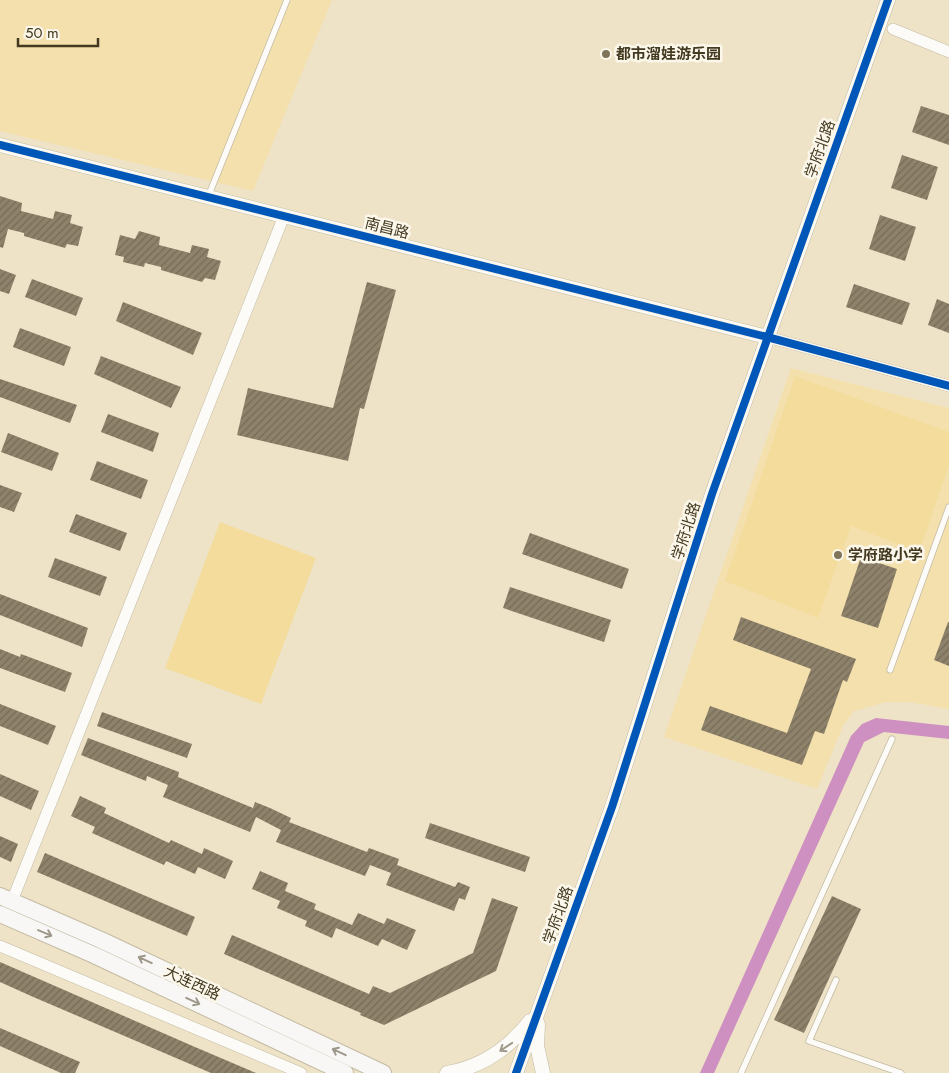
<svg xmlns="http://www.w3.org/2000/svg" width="949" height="1073" viewBox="0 0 949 1073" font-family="Jost,'Noto Sans SC',sans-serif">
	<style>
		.built { fill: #f4e0ad }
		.green { fill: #f4dc9d }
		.water { fill: #ce90c0 }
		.building { fill: url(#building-hatch) }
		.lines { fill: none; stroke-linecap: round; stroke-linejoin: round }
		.service-casing { stroke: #c3baa2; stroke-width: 7 }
		.minor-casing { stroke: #c3baa2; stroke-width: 12 }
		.tertiary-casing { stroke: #c3baa2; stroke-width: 15 }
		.secondary-casing { stroke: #c3baa2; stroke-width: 18 }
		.service { stroke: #fcfbf7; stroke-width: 5.5 }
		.minor { stroke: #fcfbf7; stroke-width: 11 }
		.tertiary { stroke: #fcfbf7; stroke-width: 14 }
		.secondary { stroke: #f8f7f5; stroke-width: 16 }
		.cycleway-casing { stroke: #fcf7eb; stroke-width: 11 }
		.cycleway { stroke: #0057b8; stroke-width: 8 }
		.oneway { stroke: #9e988a }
		.oneway2 { stroke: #a09a8c }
		.poi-dot { fill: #7f745a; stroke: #fcf7eb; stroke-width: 2 }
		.labels { text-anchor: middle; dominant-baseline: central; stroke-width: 5; stroke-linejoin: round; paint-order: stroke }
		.poi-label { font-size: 15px; font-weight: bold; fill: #433920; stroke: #fcf7eb; text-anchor: start }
		.street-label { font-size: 15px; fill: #433920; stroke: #fcf7eb }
	</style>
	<defs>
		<pattern id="building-hatch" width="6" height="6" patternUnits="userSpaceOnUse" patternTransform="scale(1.25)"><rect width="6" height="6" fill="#8e826b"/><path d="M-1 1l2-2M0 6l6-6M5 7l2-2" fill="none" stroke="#766b58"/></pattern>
	</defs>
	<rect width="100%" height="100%" fill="#eee3c7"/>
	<path class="built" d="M0 0H332L253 191 0 131Z
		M791 368 949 408V709L909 702H887L854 711 843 726 817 789 664 737Z"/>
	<path class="green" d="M795 376 949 432V465L919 552 851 526 818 618 725 581Z
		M220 522 316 558 261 704 165 668Z"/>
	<path class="water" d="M876 718 949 726V739L884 732 864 742 714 1073H700L851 736 862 724Z"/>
	<path class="building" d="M921 106 949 115V145L912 132Z
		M902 155 938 167 927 200 891 188Z
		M0 196 22 203 21 211 53 219 55 211 72 215 70 223 83 227 78 246 67 244 65 248 24 236V233L8 229 3 248 0 247Z
		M880 215 916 227 905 261 869 249Z
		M139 231 160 237 159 245 190 253 192 245 209 249 207 257 221 261 215 280 205 278 202 282 161 270V267L145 263 144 267 123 262 124 257 115 255 120 235 135 239Z
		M0 269 16 275 9 294 0 291Z
		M32 279 83 298 76 316 25 297Z
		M367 282 396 290 364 409 360 408 348 461 237 435 248 388 333 408Z
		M854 284 910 303 902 325 846 307Z
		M937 299 949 304V333L928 325Z
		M123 302 202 333 193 355 116 321Z
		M20 328 71 347 64 366 13 347Z
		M101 356 181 387 171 408 94 374Z
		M0 379 77 405 70 423 0 397Z
		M108 414 159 433 153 452 101 432Z
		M8 433 59 453 52 471 1 452Z
		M97 461 148 480 141 499 90 480Z
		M0 485 22 493 14 512 0 507Z
		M76 514 127 533 120 551 69 532Z
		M530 533 629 569 622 589 522 554Z
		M861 557 897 569 878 628 841 616Z
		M55 558 107 577 100 596 48 577Z
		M510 587 611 620 604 642 503 608Z
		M0 594 88 628 82 647 0 615Z
		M741 617 856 659 847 682 843 680 824 734 815 731 802 765 701 730 710 706 787 733 811 669 733 640Z
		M948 622H949V666L934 660Z
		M0 649 20 657 21 654 72 673 65 692 0 668Z
		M0 704 56 726 48 745 0 726Z
		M102 712 192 744 187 758 97 726Z
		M88 738 179 772 178 777 253 808 255 802 270 808 291 818 289 822 367 852 369 848 399 859 397 865 455 887 458 882 470 887 465 900 459 898 454 911 386 885 391 873 370 865 365 876 276 842 281 830 256 817 250 832 163 797 168 785 147 776 146 781 81 755Z
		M0 774 39 791 31 810 0 796Z
		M80 796 106 808 104 813 169 843 171 840 202 854 204 848 233 861 225 879 198 867 195 874 166 861 164 865 92 833 95 827 71 816Z
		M430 823 530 857 525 872 425 838Z
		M0 836 18 844 11 862 0 857Z
		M45 853 195 917 187 936 37 872Z
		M260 871 288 883 285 891 316 904 314 909 352 925 358 913 384 924 387 918 416 930 407 950 382 939 378 946 336 928 332 938 305 926 307 921 277 908 280 901 252 889Z
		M832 896 861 909 804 1033 774 1020Z
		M492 898 518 907 496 971 384 1025 360 1015 361 1013 224 954 232 935 369 994 373 986 390 993 473 953Z
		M0 962 195 1047 256 1073H211L31 996 0 982Z
		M0 1028 80 1062 75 1073H61L0 1046Z"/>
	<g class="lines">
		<defs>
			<path id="service" d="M208 197 287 0
				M890 670 949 507
				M836 980 809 1041 901 1073
				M741 1073 892 739"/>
			<path id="minor" d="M893 29 949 52
				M767 337 949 386
				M12 901 284 216
				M0 946 301 1073"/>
			<path id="tertiary" d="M0 145 767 337
				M538 1024 537 1046 543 1073
				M447 1073C482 1067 509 1048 530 1021
				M516 1073 612 807 712 494 888 0"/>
			<path id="secondary" d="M0 896 101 940 383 1073
				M0 914 94 955 345 1073"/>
		</defs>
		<use href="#service" class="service-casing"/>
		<use href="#minor" class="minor-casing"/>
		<use href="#tertiary" class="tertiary-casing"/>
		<use href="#secondary" class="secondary-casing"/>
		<use href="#service" class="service"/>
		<use href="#minor" class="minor"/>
		<use href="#tertiary" class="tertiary"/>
		<use href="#secondary" class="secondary"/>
		<defs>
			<path id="cycleway" d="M0 145 767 337 949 386
				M516 1073 612 807 712 494 888 0"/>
		</defs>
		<use href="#cycleway" class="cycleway-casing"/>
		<use href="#cycleway" class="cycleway"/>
	</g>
	<defs><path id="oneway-shaft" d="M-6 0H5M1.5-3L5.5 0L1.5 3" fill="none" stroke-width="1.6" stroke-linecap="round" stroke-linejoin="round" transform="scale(1.25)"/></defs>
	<g class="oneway">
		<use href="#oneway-shaft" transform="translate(45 933) rotate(23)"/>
		<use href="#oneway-shaft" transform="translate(145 960) rotate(-155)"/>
		<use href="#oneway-shaft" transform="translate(193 1001) rotate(25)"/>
		<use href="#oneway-shaft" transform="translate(339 1052) rotate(-155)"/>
	</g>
	<use class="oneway2" href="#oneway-shaft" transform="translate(506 1047) rotate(146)"/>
	<g class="poi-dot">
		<circle cx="606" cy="54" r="5"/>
		<circle cx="838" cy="555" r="5"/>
	</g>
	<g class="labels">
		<g class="poi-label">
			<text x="616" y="54">都市溜娃游乐园</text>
			<text x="848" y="555">学府路小学</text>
		</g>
		<g class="street-label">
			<text transform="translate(820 149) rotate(-70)">学府北路</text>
			<text transform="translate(387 228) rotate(14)">南昌路</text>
			<text transform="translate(686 531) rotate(-72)">学府北路</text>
			<text transform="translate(558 915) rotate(-70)">学府北路</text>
			<text transform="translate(192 983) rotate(25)">大连西路</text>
		</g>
	</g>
	<path d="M18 38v8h80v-8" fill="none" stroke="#433920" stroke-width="2.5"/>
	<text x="25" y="38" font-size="15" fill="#433920" stroke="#fcf7eb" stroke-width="4" paint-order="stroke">50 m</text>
</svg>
